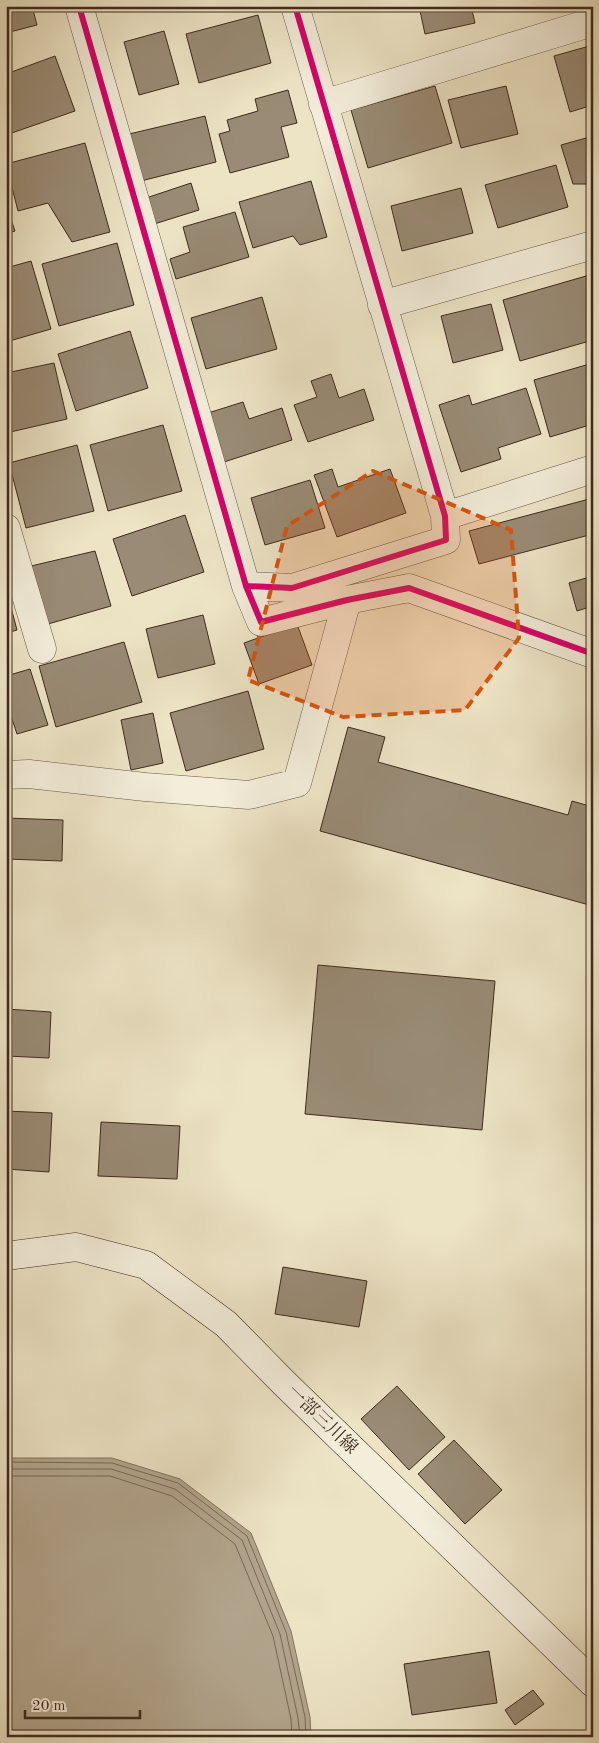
<svg xmlns="http://www.w3.org/2000/svg" width="599" height="1743" viewBox="0 0 599 1743" font-family="'Old Standard TT','Noto Serif JP',serif">
	<style>
		.water { fill: #b2a58d; stroke: #847460 }
		.lines { fill: none; stroke-linecap: round; stroke-linejoin: round }
		.shore { stroke: #786855; stroke-width: 1 }
		.building { fill: #998b75; stroke: #3f2a1d }
		.street-casing { stroke: #6a5847; stroke-width: 29 }
		.secondary-casing { stroke: #3f2a1d; stroke-width: 29 }
		.street { stroke: #f3edda; stroke-width: 28 }
		.secondary { stroke: #f3edda; stroke-width: 28 }
		.cycleway-casing { stroke: #f3edda; stroke-width: 9 }
		.cycleway { stroke: #d6006c; stroke-width: 6 }
		.marked { fill: #d7540e; fill-opacity: 0.2; stroke: #d7540e; stroke-width: 4; stroke-dasharray: 10 6; stroke-linejoin: round }
		.labels { text-anchor: middle; dominant-baseline: central; stroke-width: 4; stroke-linejoin: round; paint-order: stroke }
		.street-label { font-size: 18px; fill: #3f2a1d; stroke: #f3edda }
	</style>
	<rect width="100%" height="100%" fill="#ede4c6"/>
	<filter id="stains"><feTurbulence type="fractalNoise" baseFrequency=".004" numOctaves="4"/><feColorMatrix values="0 0 0 0 .2 0 0 0 0 .09 0 0 0 0 .02 0 0 0 .5 -.17"/></filter>
	<radialGradient id="worn" r=".72"><stop offset=".6" stop-color="#630" stop-opacity="0"/><stop offset="1" stop-color="#630" stop-opacity=".3"/></radialGradient>
	<path class="water" d="M6 1458H112L180 1479 251 1533 291 1631 310 1717 311 1737H6Z"/>
	<g class="lines">
		<path class="shore" d="M6 1462 112 1463 178 1483 247 1536 286 1632 305 1717 306 1737
			M6 1469H111L175 1489 242 1540 280 1634 298 1718 300 1737
			M6 1476H110L172 1496 235 1544 273 1636 291 1719 292 1737"/>
	</g>
	<path class="building" d="M6 6H32L37 25 6 33Z
		M419 6H471L475 23 425 34Z
		M258 15 271 63 199 83 186 34Z
		M164 31 179 84 139 95 124 42Z
		M593 45V105L570 112 554 56Z
		M55 56 75 111 6 135V74Z
		M435 86 452 143 368 168 351 110Z
		M506 86 518 134 461 148 448 100Z
		M288 90 297 123 281 127 289 157 230 173 219 134 230 131 227 120 258 111 255 99Z
		M205 116 216 162 137 182 125 135Z
		M593 136V184H573L561 145Z
		M85 143 110 232 72 242 48 203 18 211 6 164Z
		M556 165 568 207 498 228 485 185Z
		M311 181 327 237 300 245 293 236 253 248 239 202Z
		M191 183 199 210 151 225 143 199Z
		M461 188 473 233 402 251 391 206Z
		M6 205 15 231 6 234Z
		M235 212 249 257 176 279 170 259 190 252 183 227Z
		M117 243 134 305 59 326 42 264Z
		M31 261 51 329 6 342V268Z
		M593 274V340L520 361 503 300Z
		M262 297 277 349 206 369 191 318Z
		M491 304 503 350 453 363 441 316Z
		M130 331 148 388 76 411 58 354Z
		M54 363 67 419 6 433V373Z
		M593 363V424L550 437 534 380Z
		M331 374 339 398 364 389 374 420 308 442 294 405 317 397 311 381Z
		M526 388 541 434 498 448 501 459 461 472 439 405 469 395 472 405Z
		M243 402 249 419 282 408 292 440 224 462 208 413Z
		M163 425 182 491 108 511 90 445Z
		M77 445 94 511 26 528 9 463Z
		M332 469 338 487 390 469 406 513 337 537 314 475Z
		M310 480 325 528 265 545 251 498Z
		M593 498V534L479 564 469 531Z
		M185 515 204 572 132 596 113 539Z
		M95 551 111 606 48 624 31 566Z
		M593 576V606L577 611 569 583Z
		M7 592 17 630 7 633 11 647 6 649Z
		M203 615 215 664 158 678 146 629Z
		M297 624 312 665 259 684 244 643Z
		M124 642 142 702 56 727 39 666Z
		M30 669 48 725 17 734 6 701V676Z
		M248 691 264 749 186 771 170 713Z
		M153 713 163 763 131 770 121 720Z
		M348 727 385 737 378 762 568 815 572 801 593 807V906L320 831Z
		M6 818 63 820 62 861 6 859Z
		M318 965 495 981 482 1130 305 1114Z
		M6 1009 51 1012 49 1058 6 1056Z
		M6 1111 52 1113 49 1172 6 1169Z
		M101 1122 180 1126 177 1179 98 1176Z
		M283 1267 367 1281 359 1327 275 1314Z
		M397 1386 445 1437 409 1470 361 1419Z
		M454 1440 502 1490 465 1524 418 1474Z
		M489 1651 497 1703 412 1715 404 1664Z
		M533 1690 544 1704 515 1725 505 1710Z"/>
	<g class="lines">
		<defs>
			<path id="street" d="M79 6 246 586 261 622 347 600 409 588 593 654
				M323 104 593 22
				M382 305 593 245
				M445 516 593 469
				M6 528 42 649
				M246 586 292 588 446 540 445 516 295 6
				M6 775 29 774 145 787 249 795 297 783 347 600"/>
			<path id="secondary" d="M6 1256 76 1247 146 1265 226 1324 284 1383 593 1683"/>
		</defs>
		<use href="#street" class="street-casing"/>
		<use href="#secondary" class="secondary-casing"/>
		<use href="#street" class="street"/>
		<use href="#secondary" class="secondary"/>
		<defs>
			<path id="cycleway" d="M79 6 246 586 261 622 347 600 409 588 593 654
				M246 586 292 588 446 540 445 516 295 6"/>
		</defs>
		<use href="#cycleway" class="cycleway-casing"/>
		<use href="#cycleway" class="cycleway"/>
	</g>
	<path class="marked" d="M373 471 511 530 519 638 465 710 343 717 248 680 287 526Z"/>
	<g class="labels">
		<g class="street-label">
			<text transform="translate(322 1420) rotate(44)">一部三川線</text>
		</g>
	</g>
	<rect width="599" height="1743" fill="none" stroke="#ede4c6" stroke-width="25"/>
	<rect x="8" y="8" width="584" height="1728" fill="none" stroke="#3f2a1d" stroke-width="2.5"/>
	<rect x="12" y="12" width="574" height="1718" fill="none" stroke="#3f2a1d"/>
	<path d="M25 1710v8h115v-8" fill="none" stroke="#3f2a1d" stroke-width="2.5"/>
	<text x="32" y="1710" font-size="15" fill="#3f2a1d" stroke="#f3edda" stroke-width="4" paint-order="stroke">20 m</text>
	<rect width="100%" height="100%" filter="url(#stains)"/>
	<rect width="100%" height="100%" fill="url(#worn)"/>
</svg>
